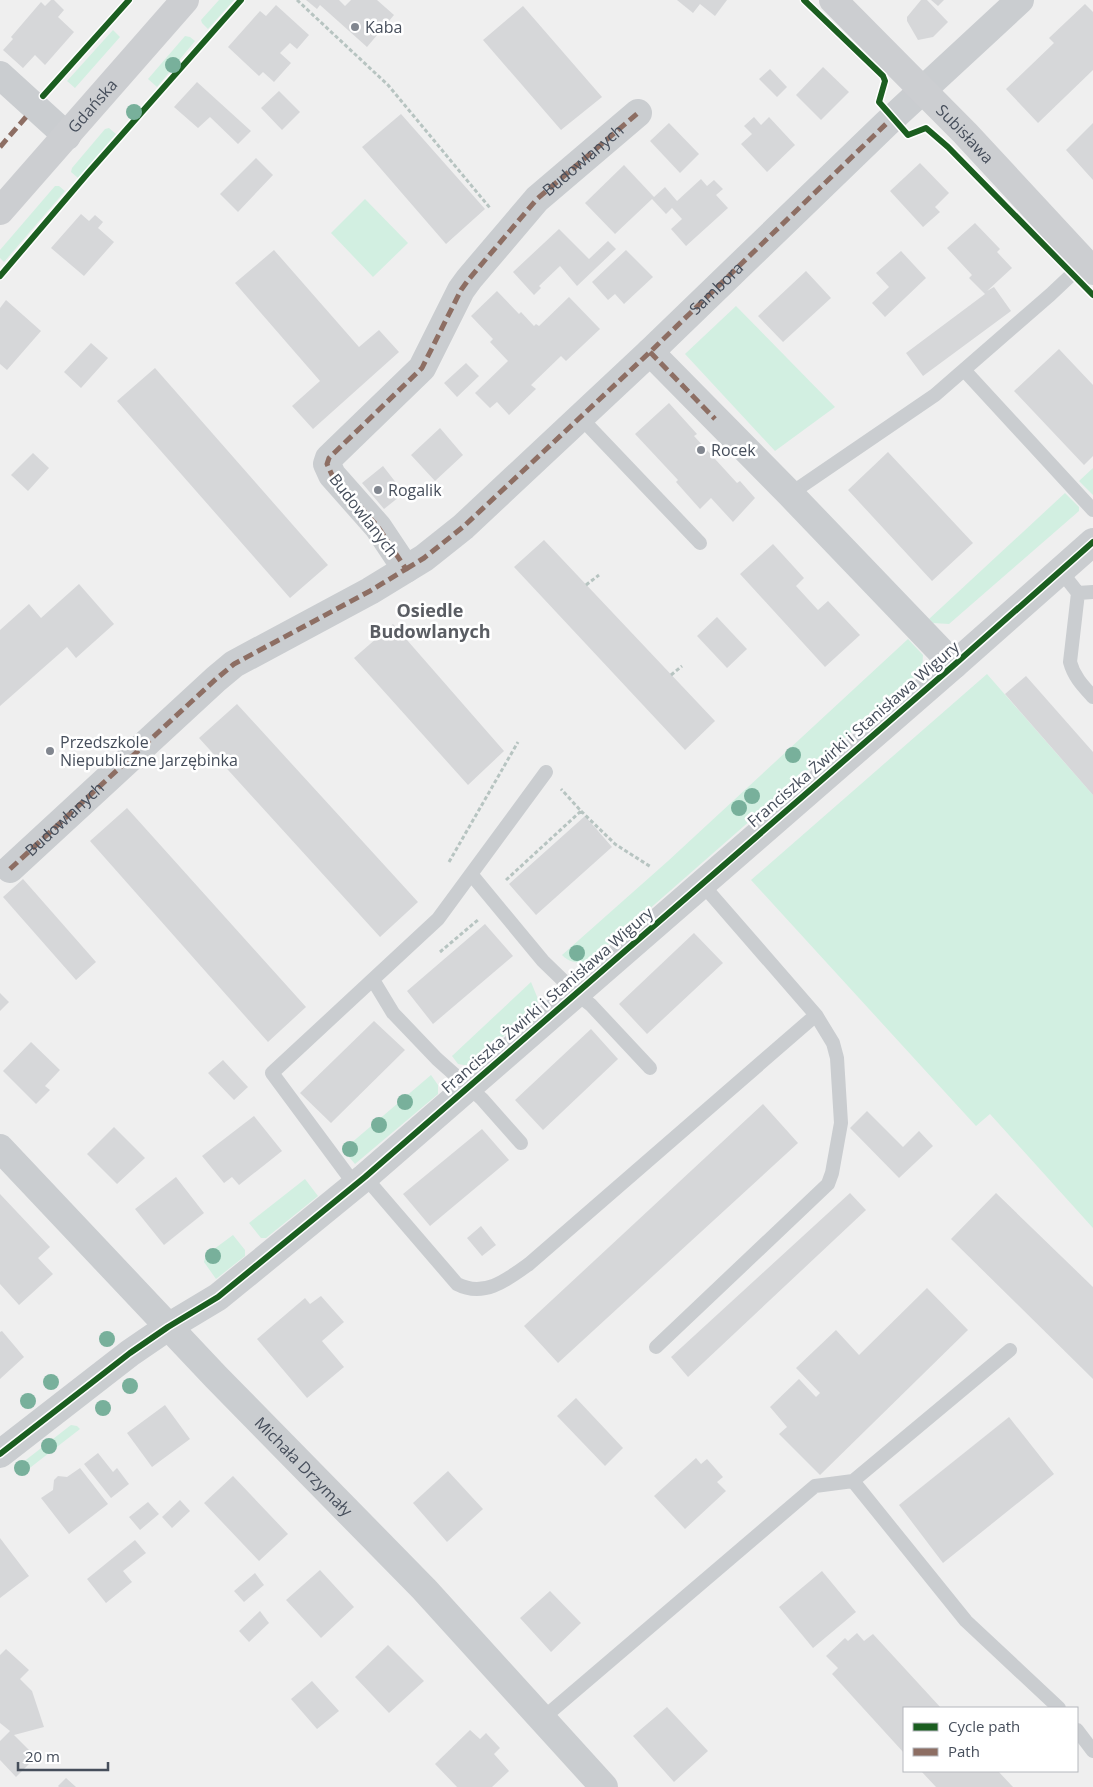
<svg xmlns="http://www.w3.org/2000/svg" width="1093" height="1787" viewBox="0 0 1093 1787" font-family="'Open Sans',sans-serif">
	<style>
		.green { fill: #d2efe1 }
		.building { fill: #d6d7d9 }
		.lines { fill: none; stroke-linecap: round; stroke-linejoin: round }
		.path { stroke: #b7c4c1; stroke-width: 3; stroke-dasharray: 4 2.5; stroke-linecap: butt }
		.lane { stroke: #cacdd0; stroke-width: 14 }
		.street { stroke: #cacdd0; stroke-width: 28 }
		.secondary { stroke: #ccced1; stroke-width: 28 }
		.quiet { stroke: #8d6e63; stroke-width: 5; stroke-dasharray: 10 5; stroke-linecap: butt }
		.cycleway-casing { stroke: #fff; stroke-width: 9 }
		.cycleway { stroke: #1b5e20; stroke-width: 6 }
		.tree { fill: #78b09b }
		.poi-dot { fill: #81868f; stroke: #fff; stroke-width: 2 }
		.labels { text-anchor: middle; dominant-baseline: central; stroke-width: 5; stroke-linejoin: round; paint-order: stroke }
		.poi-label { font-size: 16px; fill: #464e5b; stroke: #fff; text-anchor: start }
		.street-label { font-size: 16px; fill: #464e5b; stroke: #fff }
		.neighbourhood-label { font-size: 18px; font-weight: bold; fill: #5a5d63; stroke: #fff }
	</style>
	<rect width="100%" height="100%" fill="#efefef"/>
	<path class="green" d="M219 0H234L208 29 202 23 201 20Z
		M113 30 120 37 75 88 67 81Z
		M185 36 190 37 195 41 157 87 148 79Z
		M109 128 116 134 78 178 71 172 72 168 105 129Z
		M55 186H59L65 191 4 262 0 258V250Z
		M365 199 408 243 373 277 331 233Z
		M736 306 835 407 775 451 685 354Z
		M1093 468V495L1079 481Z
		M1065 493 1079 507V511L949 624 933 623 929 619Z
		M908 639 923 655 922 670 590 961 585 964C576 962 568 962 562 955L668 861Z
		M987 674 1093 795V1228L990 1114 976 1126 751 880Z
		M531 982 538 999 537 1007 469 1066 458 1064 452 1056Z
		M431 1075 438 1085V1094L355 1164 343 1150Z
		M305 1179 318 1196 266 1238H261L249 1223Z
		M233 1235 245 1250V1256L216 1279 204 1262 206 1255Z
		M71 1425 77 1426 80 1429 22 1474 19 1471 18 1466Z"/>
	<path class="building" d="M51 0H54L64 10 58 17 74 32 45 65 35 55 23 68 3 50 13 39 11 37 41 2 45 6Z
		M306 0H339L345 6 351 0H377L394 15 367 47 320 5 317 9Z
		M677 0H727L715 16 700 4 693 13Z
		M921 0H927L948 22 933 37 918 40 907 21V17Z
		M931 0H944L938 6Z
		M1085 4 1093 12V70L1038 123 1006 89 1054 43 1049 38Z
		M276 5 309 35 297 49 290 43 280 53 291 63 274 82 263 72 259 76 228 47 260 11 266 16Z
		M523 6 602 97 561 130 483 40Z
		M823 67 849 92 821 120 796 95Z
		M770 69 787 87 777 97 759 79Z
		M197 82 251 131 238 144 210 117 198 128 174 107Z
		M279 91 300 112 282 130 261 108Z
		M401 114 485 209 446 244 362 147Z
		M754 117 761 125 769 117 795 145 767 172 741 144 752 134 744 126Z
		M669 123 699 154 680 173 650 141Z
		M1093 123V180L1066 150Z
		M256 158 273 175 238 212 220 194Z
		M920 163 949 193 935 207 940 212 923 227 890 191Z
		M624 165 654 197 665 187 677 201 701 179 707 186 714 180 723 189 716 195 728 208 686 246 671 229 682 219 672 208 666 214 652 199 615 234 585 203Z
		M81 214 89 221 95 215 103 222 98 228 114 242 84 276 51 248Z
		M975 223 1000 249 997 252 1012 268 987 291 994 287 1011 311 923 376 906 353 985 294 969 278 972 275 947 248Z
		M559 229 589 259 608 241 616 249 577 286 560 266 539 286 541 288 534 295 513 272Z
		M274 250 359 347 379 330 399 352 313 429 292 406 320 381 235 283Z
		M626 250 653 277 624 304 615 294 608 300 592 282Z
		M901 251 926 278 885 317 872 303 889 287 876 273Z
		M806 271 831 298 783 342 758 316Z
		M497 291 519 314 521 312 534 326 536 324 539 326 569 297 600 329 566 361 561 356 531 385 536 389 509 415 497 402 490 408 475 393 508 361 490 342 493 339 471 316Z
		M6 300 41 331 7 370 0 364V308Z
		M91 343 108 358 81 388 64 372Z
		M1059 349 1093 385V456L1084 465 1014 391Z
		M466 363 479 376 457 397 444 383Z
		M155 368 328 565 290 598 117 401Z
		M669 403 697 434 694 436 737 483 740 481 755 498 733 522 711 498 700 509 676 482 678 480 635 434Z
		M440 428 463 455 435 481 411 455Z
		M888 452 973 543 932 581 848 490Z
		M33 453 49 468 28 491 11 475Z
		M383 466 404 493 384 509 362 483Z
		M544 540 715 721 685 750 514 567Z
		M773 544 804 578 796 586 818 610 828 601 860 635 825 667 740 574Z
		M79 584 114 624 76 658 67 647 0 706V630L29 604 41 618Z
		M717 617 747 649 727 668 697 636Z
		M393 624 504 751 468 785 354 658Z
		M1026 676 1093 752V795L1005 694Z
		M237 704 418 902 380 937 199 738Z
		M127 808 306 1007 268 1042 90 841Z
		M585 816 612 847 536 915 509 884Z
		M23 879 96 962 76 980 3 897Z
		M485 924 513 956 433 1024 407 991Z
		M694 933 723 963 647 1034 619 1004Z
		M0 993 9 1002 0 1011Z
		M374 1021 405 1050 331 1123 300 1093Z
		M591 1029 618 1059 543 1130 515 1100Z
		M31 1042 60 1070 45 1086 50 1090 36 1104 3 1071Z
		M223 1060 248 1087 234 1100 208 1073Z
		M763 1104 798 1143 558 1363 524 1326Z
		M867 1111 903 1147 919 1131 933 1146 899 1178 850 1128Z
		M254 1116 282 1151 239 1185 232 1177 224 1183 202 1156Z
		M114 1127 145 1158 117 1184 87 1154Z
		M482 1129 509 1160 430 1226 403 1194Z
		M176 1177 204 1213 164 1245 135 1209Z
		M850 1193 866 1210 688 1377 671 1357Z
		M996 1193 1093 1287V1379L951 1239Z
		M0 1194 50 1247 38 1258 53 1274 19 1305 0 1284Z
		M481 1226 496 1245 482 1256 467 1238Z
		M927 1288 968 1330 820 1475 779 1434 787 1427 770 1407 799 1379 816 1397 820 1393 796 1368 836 1330 859 1355Z
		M321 1296 344 1322 322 1341 344 1367 307 1398 257 1339 305 1298 310 1304Z
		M2 1331 24 1357 0 1379V1332Z
		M576 1398 623 1448 605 1466 557 1416Z
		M165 1405 190 1439 152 1467 127 1433Z
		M1009 1417 1054 1474 943 1563 899 1505Z
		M98 1453 113 1472 117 1468 129 1484 111 1498 84 1464Z
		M696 1458 701 1464 707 1459 723 1477 717 1482 726 1491 685 1529 654 1496Z
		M80 1468 108 1504 69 1534 41 1498 53 1490 54 1480 58 1476 67 1477Z
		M448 1471 483 1509 447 1542 413 1503Z
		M233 1476 288 1534 259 1561 204 1503Z
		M180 1500 190 1511 172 1528 162 1517Z
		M148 1502 159 1514 140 1530 129 1517Z
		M0 1538 29 1576 0 1598Z
		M135 1540 146 1553 123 1571 132 1582 106 1603 87 1579Z
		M320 1570 354 1607 321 1638 286 1600Z
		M822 1571 856 1612 813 1648 779 1607Z
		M255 1573 264 1585 244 1602 234 1591Z
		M550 1591 581 1623 551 1652 520 1618Z
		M260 1611 269 1623 249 1642 239 1631Z
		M857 1633 864 1641 873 1634 941 1708H904V1753L832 1674 838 1668 826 1656 845 1638 848 1641Z
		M388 1645 424 1681 389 1713 355 1677Z
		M6 1649 29 1670 20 1679 32 1691 44 1727 14 1735 36 1757 16 1777 0 1760V1741L10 1731 0 1723V1655Z
		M312 1681 339 1711 317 1729 291 1699Z
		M667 1707 708 1751 674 1782 633 1736Z
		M470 1730 480 1739 486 1733 500 1748 494 1754 509 1771 492 1787H457L435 1764Z
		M921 1771H998L1013 1787H936Z
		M66 1778 76 1787H59L58 1786Z"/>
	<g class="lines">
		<path class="path" d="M297 0 388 85 490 208
			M586 585 599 575
			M671 675 682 666
			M581 811 615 844 651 867
			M449 862 518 742
			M506 880 581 811 561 789
			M440 952 479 919"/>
		<path class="lane" d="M964 370 1093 510
			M580 417 700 543
			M790 494 935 395 1050 295 1085 262
			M1060 570 1078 593 1093 592
			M1078 593 1070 662C1074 677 1083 686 1093 697
			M471 874 543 961 576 993 591 1005 650 1068
			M373 980 393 1013 437 1059 482 1099 521 1143
			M365 1177 457 1284C484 1298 507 1280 529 1264L816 1015 702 884
			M355 1185 272 1073 438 919 546 772
			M656 1347 828 1184 832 1173 841 1123 837 1058 833 1043 816 1015
			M853 1481 966 1621 1059 1708
			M542 1719 815 1486 853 1481 1010 1350
			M1077 1730 1093 1751"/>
		<g class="street">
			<path d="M0 75 67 136"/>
			<path d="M650 352 790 494 954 665"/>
			<path id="s1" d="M406 569 424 558 463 527 650 352 886 124 1020 0"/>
			<path d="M10 869 216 679 234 664 370 591 406 569 378 527 332 475 327 464 329 458 422 368 461 290 469 279 537 199 638 113"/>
			<path id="s2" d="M0 1148 216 1377 424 1589 604 1787"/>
			<path d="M0 1454 130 1353 168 1327 218 1297 365 1177 954 665 1093 542"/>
		</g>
		<g class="secondary">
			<path id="s3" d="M833 0 965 133 1093 271"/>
			<path id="s4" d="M0 211 185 0"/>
		</g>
		<g class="quiet">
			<path d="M0 147 26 117"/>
			<path d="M650 352 715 419"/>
			<path d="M406 569 424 558 463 527 650 352 886 124"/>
			<path id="s5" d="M10 869 216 679 234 664 370 591 406 569 378 527 332 475 327 464 329 458 422 368 461 290 469 279 537 199 638 113"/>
		</g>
		<defs>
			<path id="cycleway" d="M804 0 883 76 885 81 879 102 908 135 926 128 948 147 1093 295
				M43 96 129 0
				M0 276 88 173 241 0
				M0 1454 130 1353 168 1327 218 1297 365 1177 954 665 1093 542"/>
		</defs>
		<use href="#cycleway" class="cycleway-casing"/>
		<use href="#cycleway" class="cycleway"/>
	</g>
	<g class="tree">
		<circle cx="173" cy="65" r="8"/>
		<circle cx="134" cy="112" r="8"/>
		<circle cx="793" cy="755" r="8"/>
		<circle cx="752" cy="796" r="8"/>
		<circle cx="739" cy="808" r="8"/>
		<circle cx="577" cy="953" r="8"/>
		<circle cx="405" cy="1102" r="8"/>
		<circle cx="379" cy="1125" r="8"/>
		<circle cx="350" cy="1149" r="8"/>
		<circle cx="213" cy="1256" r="8"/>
		<circle cx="107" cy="1339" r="8"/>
		<circle cx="51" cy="1382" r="8"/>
		<circle cx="130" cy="1386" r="8"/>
		<circle cx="28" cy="1401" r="8"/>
		<circle cx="103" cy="1408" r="8"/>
		<circle cx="49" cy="1446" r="8"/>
		<circle cx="22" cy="1468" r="8"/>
	</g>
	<g class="poi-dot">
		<circle cx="355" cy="27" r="5"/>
		<circle cx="701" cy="450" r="5"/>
		<circle cx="378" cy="490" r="5"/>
		<circle cx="50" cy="751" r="5"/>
	</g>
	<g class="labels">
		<g class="poi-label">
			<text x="365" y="27">Kaba</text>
			<text x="711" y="450">Rocek</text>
			<text x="388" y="490">Rogalik</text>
			<text x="60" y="742">Przedszkole<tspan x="60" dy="18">Niepubliczne Jarzębinka</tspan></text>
		</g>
		<g class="street-label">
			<text stroke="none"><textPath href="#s4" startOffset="140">Gdańska</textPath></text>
			<text stroke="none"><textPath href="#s3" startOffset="188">Subisława</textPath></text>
			<text stroke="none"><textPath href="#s5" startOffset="1034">Budowlanych</textPath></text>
			<text stroke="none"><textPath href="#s1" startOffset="419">Sambora</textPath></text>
			<text transform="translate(364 515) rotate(52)">Budowlanych</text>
			<text transform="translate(853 734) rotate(-41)">Franciszka Żwirki i Stanisława Wigury</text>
			<text stroke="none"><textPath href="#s5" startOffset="74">Budowlanych</textPath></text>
			<text transform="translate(547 1000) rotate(-41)">Franciszka Żwirki i Stanisława Wigury</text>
			<text stroke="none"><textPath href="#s2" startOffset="440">Michała Drzymały</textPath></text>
		</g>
		<g class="neighbourhood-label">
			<text x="430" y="610">Osiedle<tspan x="430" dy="21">Budowlanych</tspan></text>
		</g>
	</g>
	<rect x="903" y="1707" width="175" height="65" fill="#ffffff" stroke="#b5b8bd"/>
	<rect x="913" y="1723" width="25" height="8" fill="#1b5e20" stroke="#b5b8bd"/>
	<text x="948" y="1732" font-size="15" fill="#464e5b">Cycle path</text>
	<rect x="913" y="1748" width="25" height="8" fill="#8d6e63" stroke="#b5b8bd"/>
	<text x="948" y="1757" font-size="15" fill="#464e5b">Path</text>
	<path d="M18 1762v8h90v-8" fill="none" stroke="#464e5b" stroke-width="2.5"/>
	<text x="25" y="1762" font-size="15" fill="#464e5b" stroke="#ffffff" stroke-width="4" paint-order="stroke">20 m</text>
</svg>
